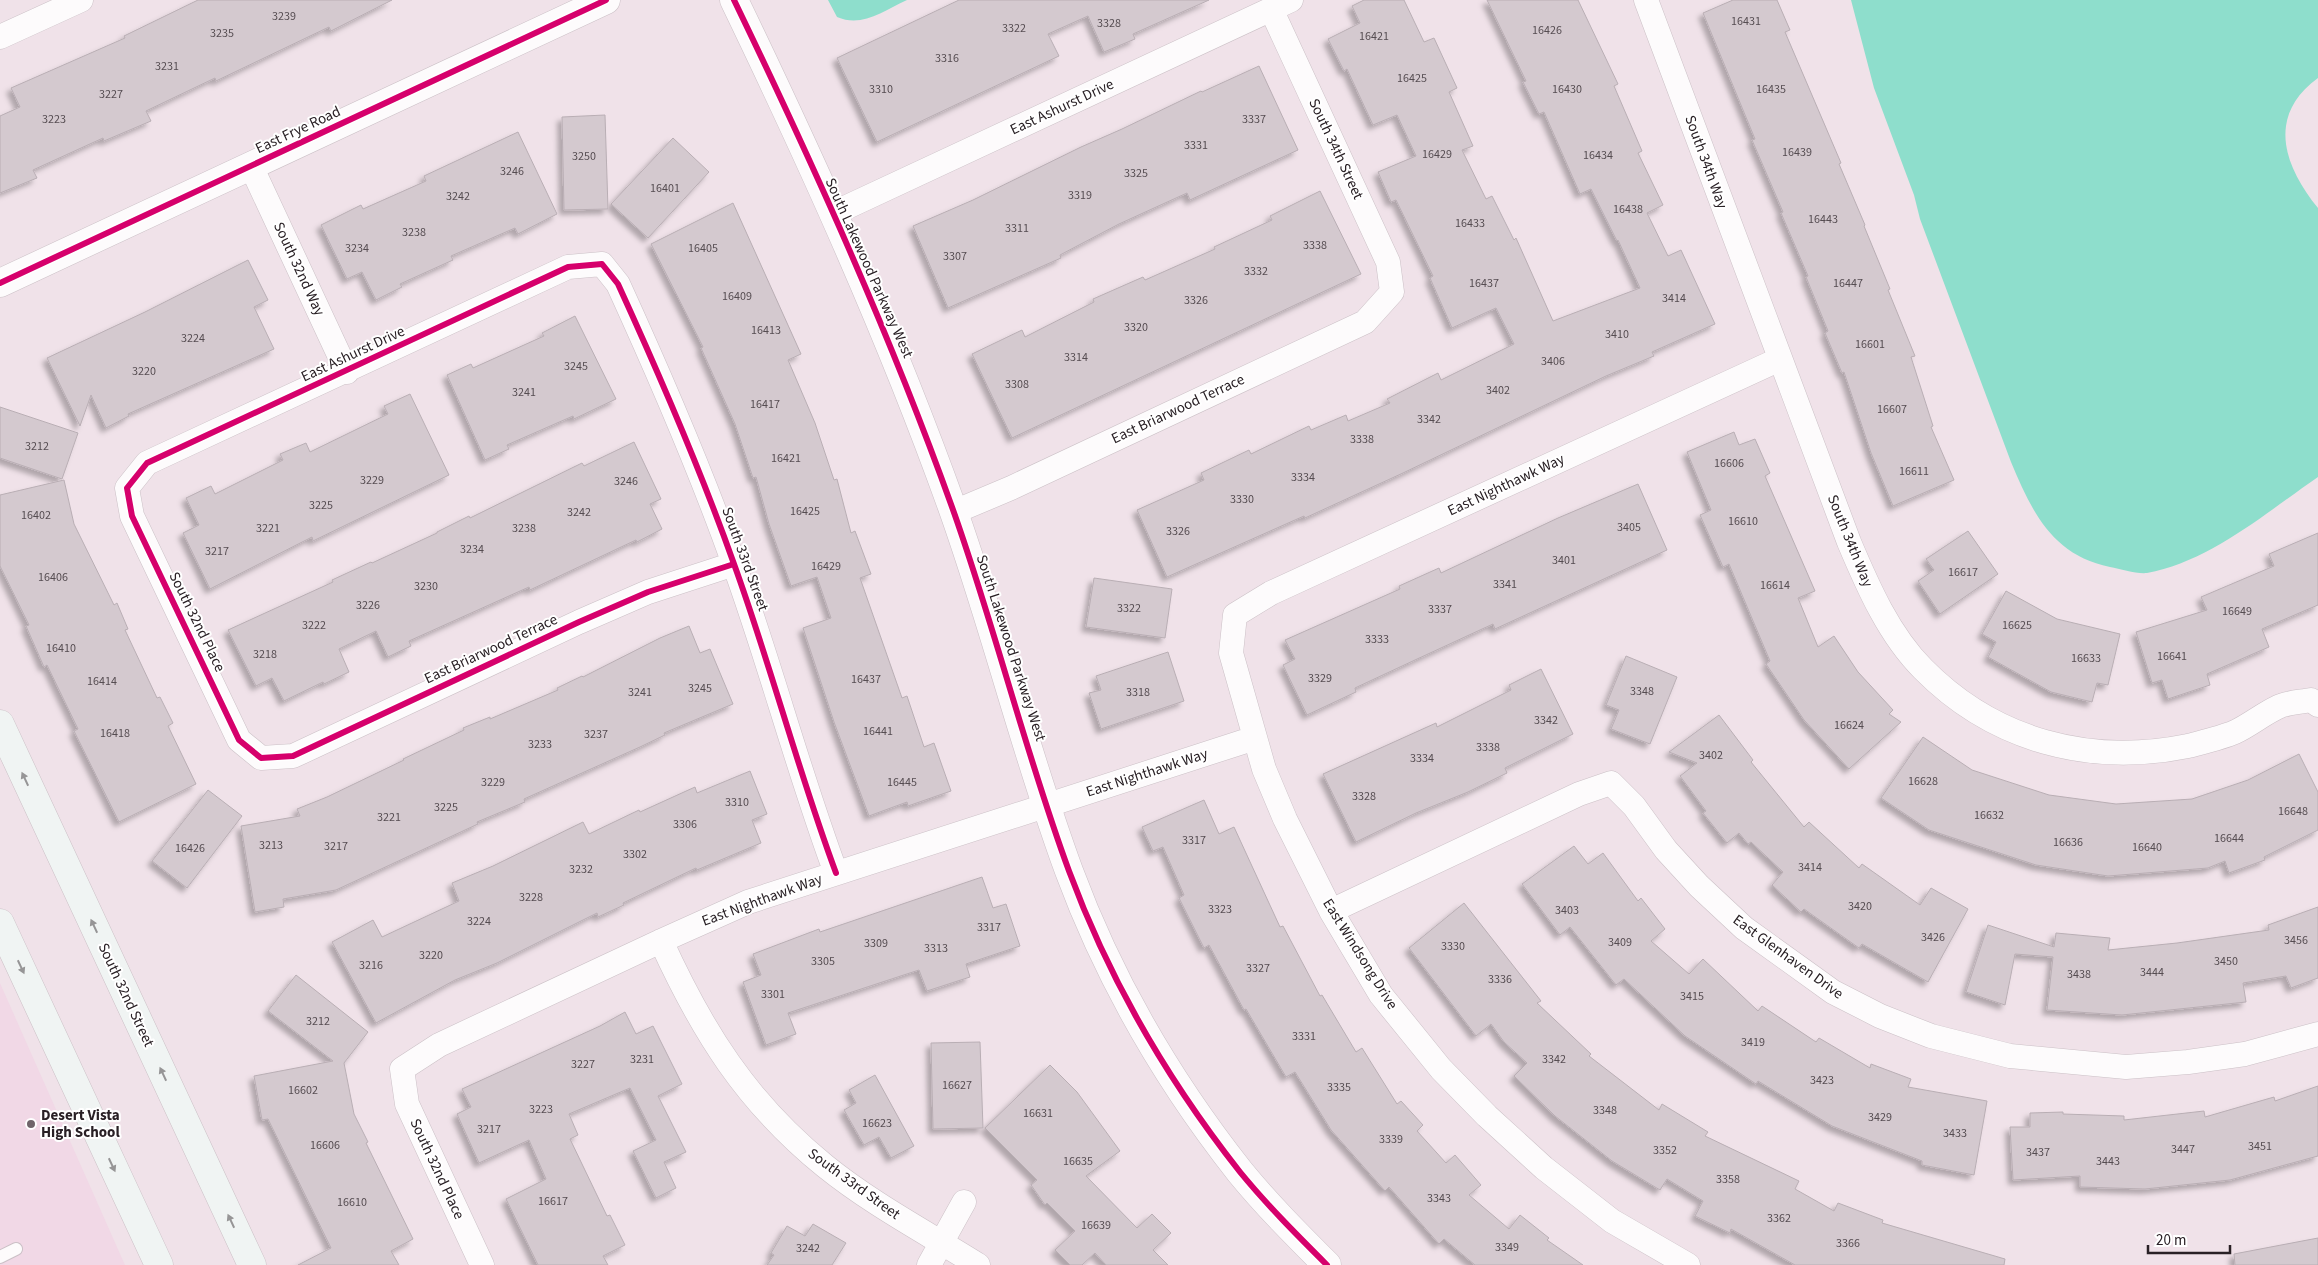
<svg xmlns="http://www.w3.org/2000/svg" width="2318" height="1265" viewBox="0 0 2318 1265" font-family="'Source Sans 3',sans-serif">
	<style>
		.built { fill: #f1d8e6 }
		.water { fill: #8edecc }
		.building { fill: #d4c9cf; stroke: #b9aeb4; filter: url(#shadow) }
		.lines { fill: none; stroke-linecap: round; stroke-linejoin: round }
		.service-casing { stroke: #cbc0c6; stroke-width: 14 }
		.minor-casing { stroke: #cbc0c6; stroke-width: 25 }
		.tertiary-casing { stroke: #cbc0c6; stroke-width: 29 }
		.secondary-casing { stroke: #cbc0c6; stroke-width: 29 }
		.service { stroke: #fdfbfc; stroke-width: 12 }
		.minor { stroke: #fdfbfc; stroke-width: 24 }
		.tertiary { stroke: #fdfbfc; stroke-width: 28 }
		.secondary { stroke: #f0f4f3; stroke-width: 28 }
		.cycleway-casing { stroke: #fff; stroke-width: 9 }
		.cycleway { stroke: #d6006c; stroke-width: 6 }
		.oneway { fill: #969596 }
		.poi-dot { fill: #6f646a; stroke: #fff; stroke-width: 2 }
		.labels { text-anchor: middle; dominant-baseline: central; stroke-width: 4; stroke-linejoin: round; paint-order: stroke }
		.number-label { font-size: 12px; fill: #564d52 }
		.street-label { font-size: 15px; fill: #292025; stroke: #fff }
		.poi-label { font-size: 15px; font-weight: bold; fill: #292025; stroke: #fff; text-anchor: start }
	</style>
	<defs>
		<filter id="shadow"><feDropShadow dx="-4.5" dy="4.5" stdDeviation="2.5" flood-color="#0004"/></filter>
	</defs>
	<rect width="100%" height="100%" fill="#f0e2e9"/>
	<path class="built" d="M0 983 125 1265H0Z"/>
	<path class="water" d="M828 0H907C883 11 862 28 837 17Z
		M1851 0H2318V78C2266 116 2284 166 2318 208V477C2267 512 2209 562 2147 573 2136 574 2121 569 2110 567 2052 555 2032 512 2011 462L1920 219 1914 195 1874 88Z"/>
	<path class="building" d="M198 0H392L331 31 329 27 216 81 215 78 146 111 151 121 104 141 103 138 33 170 37 178 0 193V116L20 107 11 88 125 38 124 36Z
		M959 0H1209L1133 34 1135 39 1104 52 1088 16 1048 34 1059 56 877 142 837 58Z
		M1364 0H1404L1424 42 1434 38 1457 88 1449 92 1473 146 1462 150 1486 199 1492 196 1514 240 1516 238 1553 321 1640 288 1618 240 1617 241 1591 189 1580 194 1544 112 1539 114 1523 82 1526 81 1487 0H1578L1618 84 1614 86 1642 151 1638 153 1663 205 1647 213 1668 256 1681 250 1715 324 1652 352 1654 356 1606 376 1403 473 1305 518 1304 516 1167 577 1137 510 1204 480 1201 473 1249 450 1251 454 1309 426 1311 430 1346 415 1348 421 1390 403 1387 399 1438 373 1441 380 1514 344 1496 308 1452 328 1430 278 1433 276 1396 200 1391 202 1378 172 1416 156 1397 115 1373 125 1347 69 1344 71 1328 39 1360 23 1352 6Z
		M1733 0H1777L1790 30 1785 32 1841 163 1839 164 1865 225 1864 226 1890 289 1888 290 1915 356 1911 357 1933 426 1931 427 1954 480 1893 506 1871 453 1844 372 1842 373 1825 333 1828 331 1806 277 1808 276 1781 213 1783 212 1752 140 1755 139 1703 13Z
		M1259 66 1298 150 1190 200 1187 193 1119 224 1060 255 1061 258 948 308 913 226 973 200 1081 147 1122 129 1201 91 1202 92Z
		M605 115 608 209 564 210 562 117Z
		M518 132 557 214 518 234 515 228 451 256 453 260 400 284 402 287 376 300 362 272 347 279 321 225 361 205 363 209 426 181 424 176Z
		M673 138 709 172 648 238 611 204Z
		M1320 191 1361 274 1012 438 972 354 1022 330 1025 337 1094 302 1093 299 1143 277 1145 280 1215 249 1214 247 1272 220 1270 216Z
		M733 203 801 354 788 360 815 423 834 480 837 479 851 533 855 531 871 574 860 578 902 698 907 696 924 747 934 743 951 791 908 806 907 802 869 816 834 722 803 628 831 618 817 577 791 586 769 524 756 477 753 478 735 424 701 348 703 347 651 244Z
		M248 260 268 300 254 307 274 349 128 414 129 416 106 428 91 395 80 426 47 358 145 312Z
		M575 316 616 399 574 419 573 416 507 445 509 449 485 460 447 375 471 364 473 368 544 336 542 333Z
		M410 394 449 475 313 541 312 537 210 589 183 533 199 525 186 498 211 486 215 494 283 460 280 454 306 443 310 452 388 414 384 406Z
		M0 407 78 433 62 479 0 458Z
		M1734 432 1739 445 1755 439 1770 473 1765 476 1815 591 1798 598 1818 647 1834 636 1858 672 1893 710 1889 714 1901 722 1849 769 1804 720 1766 664 1770 661 1729 564 1723 567 1700 515 1711 510 1687 452Z
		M634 442 661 499 650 504 662 529 637 542 636 540 530 590 529 587 409 641 411 646 388 657 376 631 339 649 349 672 324 684 323 682 284 701 272 678 256 686 228 630 333 582 332 580 371 562 372 563 437 533V532L469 516 470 518 582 463 584 466Z
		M64 480 74 524 114 605 117 603 128 629 125 630 157 698 160 697 173 723 168 726 196 784 119 822 74 731 78 729 47 665 44 667 26 626 29 625 0 566V495Z
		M1638 484 1667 550 1495 629 1493 624 1415 660 1355 688 1356 692 1307 715 1283 665 1295 659 1285 640 1400 589 1399 586 1439 568 1441 573 1558 518Z
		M1968 531 1998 574 1940 614 1918 581 1934 570 1926 559Z
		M2318 533V605L2262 629 2269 647 2207 674 2210 685 2168 699 2162 680 2152 683 2136 632 2207 610 2201 597 2274 566 2269 554Z
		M1094 578 1172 589 1165 638 1086 627Z
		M2006 591 2057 619 2120 634 2108 685 2097 683 2092 702 2051 692 1988 657 1996 642 1982 634Z
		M689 626 700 653 710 649 733 704 664 733 665 735 640 747 524 799 525 802 477 822 478 824 336 890 283 899 284 907 255 912 241 826 300 816 297 809 327 797 404 760 403 759 464 730 463 728 490 717V719L558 690 557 688 582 676 583 677 660 638Z
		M1168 652 1184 701 1101 729 1089 693 1101 690 1096 676Z
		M1626 656 1677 677 1650 744 1611 729 1619 710 1606 705Z
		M1541 669 1573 734 1505 768 1507 773 1468 792 1416 813 1356 842 1323 774 1436 723 1437 727 1511 690 1509 685Z
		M1719 715 1753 760 1751 762 1804 827 1809 822 1859 868 1862 864 1920 905 1931 888 1968 909 1928 982 1862 944 1859 948 1804 909 1801 912 1772 885 1783 872 1751 842 1748 844 1739 833 1727 843 1703 813 1706 811 1680 776 1697 763 1669 752Z
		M1923 737 1972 770 2049 795 2116 804 2192 799 2248 780 2299 754 2318 792V830L2264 857 2265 860 2229 873 2225 861 2208 868 2108 876 2036 865 1929 830 1881 798Z
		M750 771 767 814 752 820 761 843 697 870 696 868 623 903 624 905 598 917 597 913 497 963 455 980 376 1023 332 942 373 920 382 937 459 901 452 883 493 866 583 822 589 834 639 810 640 812 695 787 697 793Z
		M208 790 242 816 187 888 152 861Z
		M1204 800 1219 834 1234 827 1280 927 1283 926 1320 996 1322 995 1356 1052 1362 1048 1397 1104 1401 1101 1423 1125 1417 1131 1446 1163 1455 1155 1481 1185 1469 1195 1509 1229 1520 1215 1549 1238 1547 1240 1583 1265H1475L1444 1239 1439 1244 1389 1187 1385 1191 1331 1130 1295 1072 1286 1077 1246 1009 1244 1010 1209 945 1204 948 1179 898 1184 895 1163 847 1153 851 1142 827Z
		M1574 846 1588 864 1603 853 1638 901 1641 898 1665 929 1651 941 1689 974 1703 959 1758 1011 1762 1006 1816 1042 1819 1038 1870 1068 1871 1064 1911 1079 1908 1087 1987 1101 1974 1175 1922 1165V1161L1832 1126 1758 1081 1756 1084 1685 1036 1624 979 1616 985 1570 927 1560 935 1522 884Z
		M982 877 993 908 1006 904 1020 946 966 964 970 977 927 991 919 970 788 1013 796 1034 766 1045 743 982 761 975 753 954 819 929 820 932Z
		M1464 903 1541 1001 1537 1003 1591 1054 1589 1056 1659 1110 1662 1104 1708 1132 1705 1136 1799 1181 1795 1189 1834 1211 1838 1203 1883 1220 1882 1223 2005 1259 2004 1265H1795L1731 1229 1730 1233 1695 1216 1703 1201 1667 1179 1660 1190 1612 1161 1555 1116 1514 1076 1527 1063 1504 1042 1491 1024 1476 1036 1409 948Z
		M2318 907V978L2291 988 2286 976 2243 983 2246 1002 2122 1015 2047 1010 2053 957 2015 954 2005 1005 1966 992 1988 925 2054 947 2056 933 2110 938 2108 950 2177 943 2269 930 2268 925Z
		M296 975 368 1032 344 1063 354 1114 368 1142 366 1143 413 1239 391 1251 399 1265H298L331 1248 268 1119 262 1120 254 1076 333 1061 268 1011Z
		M625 1012 636 1034 653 1026 682 1084 658 1096 686 1152 664 1162 676 1188 656 1198 633 1151 656 1140 630 1088 569 1114 578 1135 570 1139 607 1216 610 1215 625 1245 603 1256 608 1265H538L506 1199 546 1179 529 1140 479 1163 457 1114 471 1107 462 1089 600 1026Z
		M980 1042 983 1128 933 1129 931 1043Z
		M1050 1065 1077 1092 1120 1151 1086 1176 1137 1228 1152 1214 1171 1233 1153 1250 1168 1265H1106L1095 1253 1082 1265H1070L1055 1250 1075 1231 1047 1203 1045 1205 1031 1185 1037 1180 985 1128Z
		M875 1075 914 1146 891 1158 879 1137 864 1145 844 1110 856 1103 849 1090Z
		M2318 1086V1156L2230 1180 2145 1189 2080 1187V1176L2013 1180 2010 1127H2030V1113L2063 1112V1114L2124 1116V1120L2204 1111 2205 1117 2274 1097 2275 1101Z
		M813 1224 846 1243 832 1265H767L774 1255 771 1253 787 1226 805 1236Z
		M2318 1238V1265H2235L2234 1254Z"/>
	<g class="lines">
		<defs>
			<path id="service" d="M0 1257 16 1249"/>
			<path id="minor" d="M1646 0 1849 542C1868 587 1889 635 1923 669 1994 741 2090 766 2188 746 2203 742 2221 738 2235 732 2250 725 2263 714 2278 707 2288 702 2301 702 2311 700L2318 705
				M0 37 81 0
				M251 166 347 372
				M832 214 1291 0
				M954 512 1011 488 1365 322 1392 292 1388 262 1271 9
				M734 564 648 592 579 622 293 756 261 758 239 740 132 516 127 488 147 463 568 267 602 264 618 284C660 376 700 468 734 564 771 666 798 771 836 873
				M1331 911 1579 794 1611 783 1634 806 1666 850 1699 886 1744 928 1833 992 1880 1016 1931 1036 2010 1056 2126 1067 2188 1062 2245 1054 2318 1034
				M661 941C702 1031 746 1102 825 1166 872 1204 927 1233 978 1265
				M482 1265 407 1104 402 1069 439 1045 661 941 748 902 1255 738
				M929 1265 964 1202
				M1688 1265 1612 1221 1544 1168 1487 1116 1441 1069 1381 995 1331 911 1285 819 1264 769 1231 653 1235 615 1271 593 1780 359"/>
			<path id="tertiary" d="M734 0C814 166 890 334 952 507 995 627 1025 752 1069 871 1109 979 1169 1082 1240 1172 1267 1205 1297 1235 1327 1265
				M0 283 606 0"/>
			<path id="secondary" d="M0 724 252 1265
				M0 923 159 1265"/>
		</defs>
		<use href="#service" class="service-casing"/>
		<use href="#minor" class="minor-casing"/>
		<use href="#tertiary" class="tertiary-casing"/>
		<use href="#secondary" class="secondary-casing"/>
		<use href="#service" class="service"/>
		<use href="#minor" class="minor"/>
		<use href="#tertiary" class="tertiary"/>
		<use href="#secondary" class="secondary"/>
		<defs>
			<path id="cycleway" d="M734 0C814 166 890 334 952 507 995 627 1025 752 1069 871 1109 979 1169 1082 1240 1172 1267 1205 1297 1235 1327 1265
				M0 283 606 0
				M734 564 648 592 579 622 293 756 261 758 239 740 132 516 127 488 147 463 568 267 602 264 618 284C660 376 700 468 734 564 771 666 798 771 836 873"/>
		</defs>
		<use href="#cycleway" class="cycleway-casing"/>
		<use href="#cycleway" class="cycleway"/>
	</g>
	<defs><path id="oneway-solid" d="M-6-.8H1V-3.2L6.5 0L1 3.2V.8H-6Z" transform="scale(1.25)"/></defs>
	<g class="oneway">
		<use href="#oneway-solid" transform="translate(25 779) rotate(-115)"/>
		<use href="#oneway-solid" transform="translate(94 926) rotate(-115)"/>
		<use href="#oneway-solid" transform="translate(21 967) rotate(65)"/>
		<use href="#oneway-solid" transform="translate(163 1074) rotate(-115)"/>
		<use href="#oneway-solid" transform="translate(112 1165) rotate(65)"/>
		<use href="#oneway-solid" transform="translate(231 1221) rotate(-115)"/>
	</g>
	<circle class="poi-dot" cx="31" cy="1124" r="5"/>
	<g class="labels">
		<g class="number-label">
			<text x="284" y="16">3239</text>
			<text x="1746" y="21">16431</text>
			<text x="1109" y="23">3328</text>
			<text x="1014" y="28">3322</text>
			<text x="1547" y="30">16426</text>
			<text x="222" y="33">3235</text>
			<text x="1374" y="36">16421</text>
			<text x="947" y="58">3316</text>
			<text x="167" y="66">3231</text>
			<text x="1412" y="78">16425</text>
			<text x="881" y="89">3310</text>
			<text x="1567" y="89">16430</text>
			<text x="1771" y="89">16435</text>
			<text x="111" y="94">3227</text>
			<text x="54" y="119">3223</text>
			<text x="1254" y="119">3337</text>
			<text x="1196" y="145">3331</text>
			<text x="1797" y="152">16439</text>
			<text x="1437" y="154">16429</text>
			<text x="1598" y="155">16434</text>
			<text x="584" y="156">3250</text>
			<text x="512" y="171">3246</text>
			<text x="1136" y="173">3325</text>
			<text x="665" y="188">16401</text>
			<text x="1080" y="195">3319</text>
			<text x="458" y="196">3242</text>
			<text x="1628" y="209">16438</text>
			<text x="1823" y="219">16443</text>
			<text x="1470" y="223">16433</text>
			<text x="1017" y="228">3311</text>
			<text x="414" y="232">3238</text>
			<text x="1315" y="245">3338</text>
			<text x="357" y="248">3234</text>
			<text x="703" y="248">16405</text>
			<text x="955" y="256">3307</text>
			<text x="1256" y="271">3332</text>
			<text x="1484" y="283">16437</text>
			<text x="1848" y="283">16447</text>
			<text x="737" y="296">16409</text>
			<text x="1674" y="298">3414</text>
			<text x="1196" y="300">3326</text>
			<text x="1136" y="327">3320</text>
			<text x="766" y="330">16413</text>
			<text x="1617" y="334">3410</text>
			<text x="193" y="338">3224</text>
			<text x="1870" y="344">16601</text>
			<text x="1076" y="357">3314</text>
			<text x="1553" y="361">3406</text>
			<text x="576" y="366">3245</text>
			<text x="144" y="371">3220</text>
			<text x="1017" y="384">3308</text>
			<text x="1498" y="390">3402</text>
			<text x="524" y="392">3241</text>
			<text x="765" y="404">16417</text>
			<text x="1892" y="409">16607</text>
			<text x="1429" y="419">3342</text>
			<text x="1362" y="439">3338</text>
			<text x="37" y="446">3212</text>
			<text x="786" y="458">16421</text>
			<text x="1729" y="463">16606</text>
			<text x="1914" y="471">16611</text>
			<text x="1303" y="477">3334</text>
			<text x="372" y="480">3229</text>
			<text x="626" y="481">3246</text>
			<text x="1242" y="499">3330</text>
			<text x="321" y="505">3225</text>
			<text x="805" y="511">16425</text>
			<text x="579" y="512">3242</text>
			<text x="36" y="515">16402</text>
			<text x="1743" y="521">16610</text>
			<text x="1629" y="527">3405</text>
			<text x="268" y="528">3221</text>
			<text x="524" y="528">3238</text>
			<text x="1178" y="531">3326</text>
			<text x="472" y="549">3234</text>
			<text x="217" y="551">3217</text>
			<text x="1564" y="560">3401</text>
			<text x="826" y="566">16429</text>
			<text x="1963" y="572">16617</text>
			<text x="53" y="577">16406</text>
			<text x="1505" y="584">3341</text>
			<text x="1775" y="585">16614</text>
			<text x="426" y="586">3230</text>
			<text x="368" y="605">3226</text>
			<text x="1129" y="608">3322</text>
			<text x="1440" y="609">3337</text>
			<text x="2237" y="611">16649</text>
			<text x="314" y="625">3222</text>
			<text x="2017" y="625">16625</text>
			<text x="1377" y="639">3333</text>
			<text x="61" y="648">16410</text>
			<text x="265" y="654">3218</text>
			<text x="2172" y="656">16641</text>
			<text x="2086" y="658">16633</text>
			<text x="1320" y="678">3329</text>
			<text x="866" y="679">16437</text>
			<text x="102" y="681">16414</text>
			<text x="700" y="688">3245</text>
			<text x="1642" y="691">3348</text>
			<text x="640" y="692">3241</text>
			<text x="1138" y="692">3318</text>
			<text x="1546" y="720">3342</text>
			<text x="1849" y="725">16624</text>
			<text x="878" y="731">16441</text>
			<text x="115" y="733">16418</text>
			<text x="596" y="734">3237</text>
			<text x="540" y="744">3233</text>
			<text x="1488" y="747">3338</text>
			<text x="1711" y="755">3402</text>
			<text x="1422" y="758">3334</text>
			<text x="1923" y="781">16628</text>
			<text x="493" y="782">3229</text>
			<text x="902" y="782">16445</text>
			<text x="1364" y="796">3328</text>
			<text x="737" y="802">3310</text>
			<text x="446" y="807">3225</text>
			<text x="2293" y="811">16648</text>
			<text x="1989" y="815">16632</text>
			<text x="389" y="817">3221</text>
			<text x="685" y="824">3306</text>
			<text x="2229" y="838">16644</text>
			<text x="1194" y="840">3317</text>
			<text x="2068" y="842">16636</text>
			<text x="271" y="845">3213</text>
			<text x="336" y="846">3217</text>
			<text x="2147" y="847">16640</text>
			<text x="190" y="848">16426</text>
			<text x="635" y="854">3302</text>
			<text x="1810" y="867">3414</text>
			<text x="581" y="869">3232</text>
			<text x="531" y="897">3228</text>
			<text x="1860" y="906">3420</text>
			<text x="1220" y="909">3323</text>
			<text x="1567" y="910">3403</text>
			<text x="479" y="921">3224</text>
			<text x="989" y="927">3317</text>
			<text x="1933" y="937">3426</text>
			<text x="2296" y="940">3456</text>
			<text x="1620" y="942">3409</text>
			<text x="876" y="943">3309</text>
			<text x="1453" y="946">3330</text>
			<text x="936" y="948">3313</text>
			<text x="431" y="955">3220</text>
			<text x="823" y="961">3305</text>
			<text x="2226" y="961">3450</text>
			<text x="371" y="965">3216</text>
			<text x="1258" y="968">3327</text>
			<text x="2152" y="972">3444</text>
			<text x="2079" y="974">3438</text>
			<text x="1500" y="979">3336</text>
			<text x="773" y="994">3301</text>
			<text x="1692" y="996">3415</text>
			<text x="318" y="1021">3212</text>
			<text x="1304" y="1036">3331</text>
			<text x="1753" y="1042">3419</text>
			<text x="642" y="1059">3231</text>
			<text x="1554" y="1059">3342</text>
			<text x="583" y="1064">3227</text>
			<text x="1822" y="1080">3423</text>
			<text x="957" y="1085">16627</text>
			<text x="1339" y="1087">3335</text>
			<text x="303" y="1090">16602</text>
			<text x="541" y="1109">3223</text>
			<text x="1605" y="1110">3348</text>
			<text x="1038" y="1113">16631</text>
			<text x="1880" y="1117">3429</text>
			<text x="877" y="1123">16623</text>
			<text x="489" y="1129">3217</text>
			<text x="1955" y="1133">3433</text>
			<text x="1391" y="1139">3339</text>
			<text x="325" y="1145">16606</text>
			<text x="2260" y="1146">3451</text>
			<text x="2183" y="1149">3447</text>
			<text x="1665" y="1150">3352</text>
			<text x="2038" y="1152">3437</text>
			<text x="1078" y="1161">16635</text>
			<text x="2108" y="1161">3443</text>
			<text x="1728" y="1179">3358</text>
			<text x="1439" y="1198">3343</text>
			<text x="553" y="1201">16617</text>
			<text x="352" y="1202">16610</text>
			<text x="1779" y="1218">3362</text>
			<text x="1096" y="1225">16639</text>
			<text x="1848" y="1243">3366</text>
			<text x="1507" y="1247">3349</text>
			<text x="808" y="1248">3242</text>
		</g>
		<g class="street-label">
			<text transform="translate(1062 107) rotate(-25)">East Ashurst Drive</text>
			<text transform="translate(298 130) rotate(-25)">East Frye Road</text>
			<text transform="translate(1336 149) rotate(65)">South 34th Street</text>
			<text transform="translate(1706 162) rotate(70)">South 34th Way</text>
			<text transform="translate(869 268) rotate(66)">South Lakewood Parkway West</text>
			<text transform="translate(299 269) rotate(65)">South 32nd Way</text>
			<text transform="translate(353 354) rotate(-25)">East Ashurst Drive</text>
			<text transform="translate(1178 409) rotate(-25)">East Briarwood Terrace</text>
			<text transform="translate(1506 485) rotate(-25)">East Nighthawk Way</text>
			<text transform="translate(1850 541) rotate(68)">South 34th Way</text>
			<text transform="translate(745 559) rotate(70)">South 33rd Street</text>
			<text transform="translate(197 622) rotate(64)">South 32nd Place</text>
			<text transform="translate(1011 648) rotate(72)">South Lakewood Parkway West</text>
			<text transform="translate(491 649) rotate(-25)">East Briarwood Terrace</text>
			<text transform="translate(1147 773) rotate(-18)">East Nighthawk Way</text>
			<text transform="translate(762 900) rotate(-20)">East Nighthawk Way</text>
			<text transform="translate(1360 954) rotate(58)">East Windsong Drive</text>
			<text transform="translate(1788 957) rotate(36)">East Glenhaven Drive</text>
			<text transform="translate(126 995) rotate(65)">South 32nd Street</text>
			<text transform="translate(437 1169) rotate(65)">South 32nd Place</text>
			<text transform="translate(854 1184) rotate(36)">South 33rd Street</text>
		</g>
		<g class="poi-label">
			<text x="41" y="1115">Desert Vista<tspan x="41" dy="17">High School</tspan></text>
		</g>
	</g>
	<path d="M2148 1245v8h82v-8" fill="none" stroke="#292025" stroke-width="2.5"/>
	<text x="2156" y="1245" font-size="15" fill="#292025" stroke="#ffffff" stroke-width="4" paint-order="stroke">20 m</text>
</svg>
